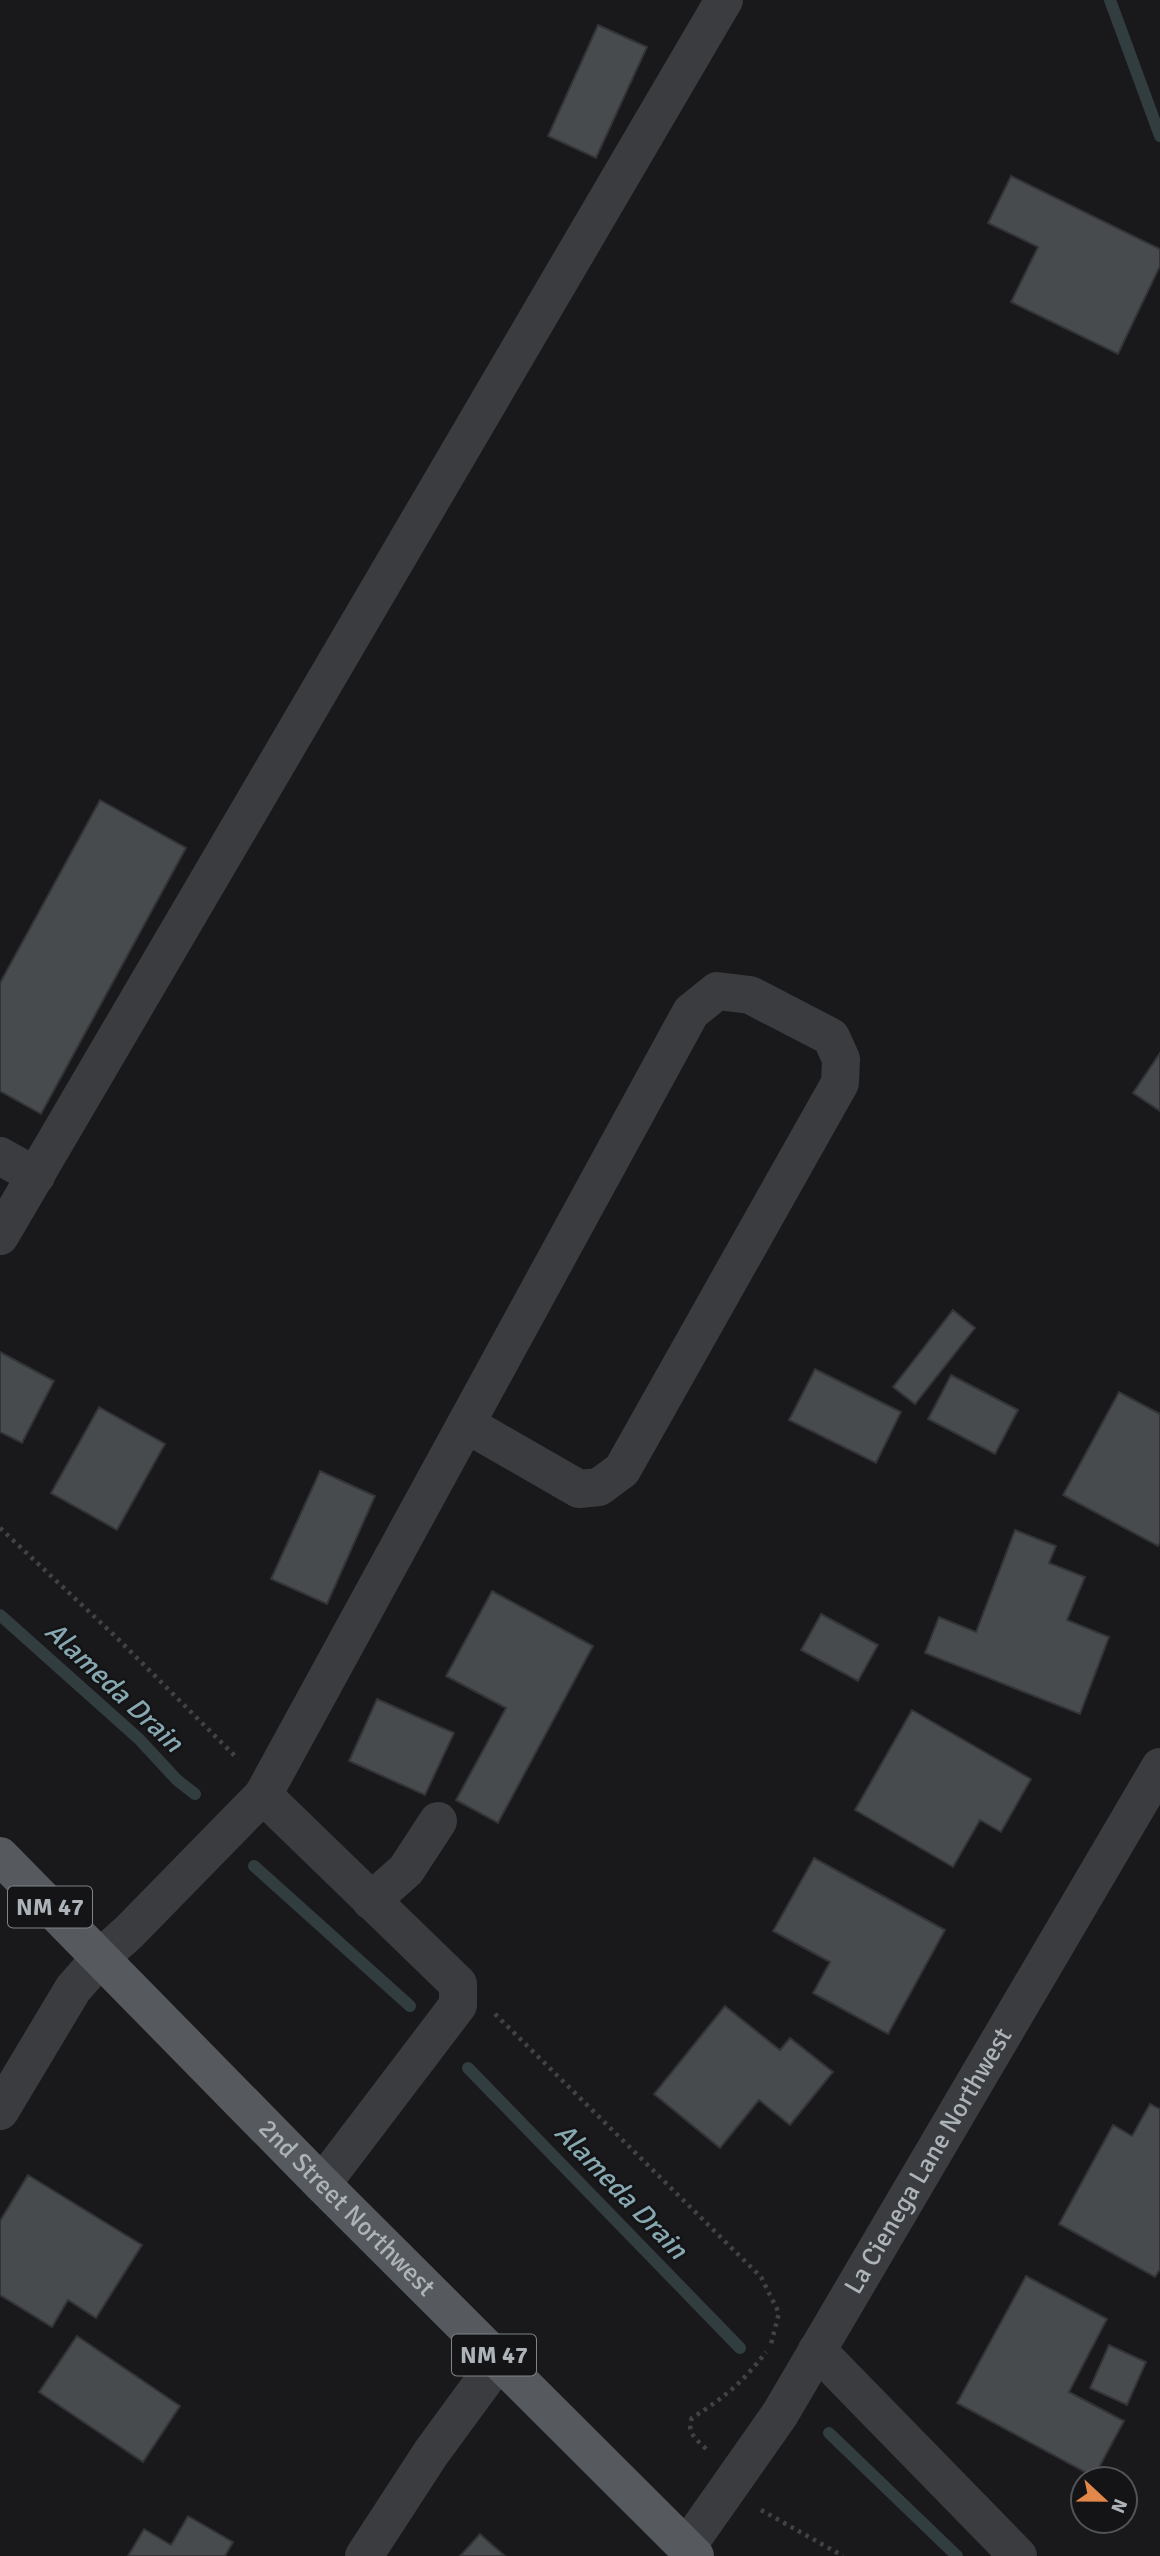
<svg xmlns="http://www.w3.org/2000/svg" width="1160" height="2556" viewBox="0 0 1160 2556" font-family="Signika,sans-serif">
	<style>
		.lines { fill: none; stroke-linecap: round; stroke-linejoin: round }
		.stream { stroke: #323d40; stroke-width: 12 }
		.building { fill: #484b4d; stroke: #333437; stroke-width: 2 }
		.path { stroke: #404346; stroke-width: 4.5; stroke-dasharray: 3.5 5; stroke-linecap: butt }
		.minor { stroke: #3a3c3f; stroke-width: 38 }
		.major { stroke: #565a5e; stroke-width: 38 }
		.labels { text-anchor: middle; dominant-baseline: central; stroke-width: 5; stroke-linejoin: round; paint-order: stroke }
		.shield { fill: #141416; stroke: #7e8488; stroke-width: 2 }
		.shield-label { font-size: 24px; font-weight: bold; fill: #acb4b9 }
		.street-label { font-size: 26px; fill: #acb4b9; stroke: #141416 }
		.water-label { font-size: 28px; font-style: italic; fill: #87a8b1; stroke: #141416 }
	</style>
	<rect width="100%" height="100%" fill="#19191b"/>
	<g class="lines">
		<path class="stream" d="M1110 0 1160 136
			M0 1615 139 1739 177 1780 195 1794
			M254 1866 410 2006
			M468 2068 740 2348
			M829 2433 957 2556"/>
	</g>
	<path class="building" d="M598 25 647 47 596 158 548 136Z
		M1011 176 1160 249V266L1118 354 1011 302 1038 247 988 223Z
		M100 800 186 848 41 1114 0 1091V983Z
		M1160 1053V1111L1133 1093Z
		M953 1310 975 1328 915 1404 893 1387Z
		M0 1352 54 1381 22 1443 0 1432Z
		M815 1369 901 1412 876 1463 789 1420Z
		M951 1375 1018 1410 995 1454 928 1419Z
		M1119 1392 1160 1414V1542L1158 1546 1063 1495Z
		M99 1407 165 1444 117 1530 51 1493Z
		M320 1471 375 1496 327 1604 271 1579Z
		M1015 1530 1056 1546 1049 1563 1085 1577 1067 1620 1109 1637 1080 1714 925 1653 939 1617 976 1632Z
		M492 1591 593 1646 498 1823 456 1800 506 1708 446 1676Z
		M821 1614 878 1645 858 1681 801 1650Z
		M377 1699 454 1733 425 1795 349 1761Z
		M912 1710 1031 1779 1001 1832 980 1820 953 1867 855 1810Z
		M814 1858 945 1930 888 2034 813 1993 830 1962 773 1931Z
		M725 2006 780 2050 790 2038 833 2072 790 2125 759 2100 720 2148 654 2094Z
		M1150 2104 1160 2109V2269L1155 2277 1059 2224 1113 2125 1132 2136Z
		M28 2175 142 2245 96 2318 68 2300 52 2327 0 2295V2221Z
		M1026 2276 1107 2319 1069 2392 1124 2421 1094 2477 957 2403Z
		M77 2336 180 2406 143 2462 39 2392Z
		M1109 2345 1146 2362 1127 2405 1090 2388Z
		M188 2516 233 2542 225 2556H128L144 2529 171 2545Z
		M480 2534 505 2556H460Z"/>
	<g class="lines">
		<path class="path" d="M0 1528 116 1637 238 1759
			M495 2014 761 2277 779 2313 771 2344
			M706 2449C696 2439 686 2432 692 2418 725 2397 742 2383 766 2352
			M761 2510 843 2556"/>
		<g class="minor">
			<path d="M0 1156 36 1176"/>
			<path d="M0 1236 724 0"/>
			<path d="M263 1795 691 1012 717 991 750 995 831 1037 841 1059 840 1083 622 1470 599 1487 579 1489 466 1424"/>
			<path d="M371 1901 406 1870 438 1821"/>
			<path d="M0 2111 73 1989 100 1958 129 1932 263 1795 458 1984V2005L322 2184"/>
			<path d="M817 2350 1018 2556"/>
			<path id="s1" d="M686 2548 780 2414 1160 1767"/>
			<path d="M364 2556 431 2453 499 2360"/>
		</g>
		<path class="major" id="s2" d="M0 1856 322 2184 695 2556"/>
	</g>
	<g class="labels">
		<g class="shield">
			<rect x="8" y="1886.5" width="84" height="41" rx="5"/>
			<rect x="452" y="2334.5" width="84" height="41" rx="5"/>
		</g>
		<g class="shield-label">
			<text x="50" y="1907">NM 47</text>
			<text x="494" y="2355">NM 47</text>
		</g>
		<g class="street-label">
			<text stroke="none"><textPath href="#s1" startOffset="457">La Cienega Lane Northwest</textPath></text>
			<text stroke="none"><textPath href="#s2" startOffset="494">2nd Street Northwest</textPath></text>
		</g>
		<g class="water-label">
			<text transform="translate(114 1687) rotate(43)">Alameda Drain</text>
			<text transform="translate(621 2191) rotate(46)">Alameda Drain</text>
		</g>
	</g>
	<g transform="translate(1104 2500) rotate(112)"><circle r="33" fill="#141416" stroke="#515457" stroke-width="2"/>
	<path d="M0-5L12 26L0 18L-12 26Z" fill="#e2884a"/>
	<text y="-10" font-size="19" font-weight="bold" text-anchor="middle" fill="#acb4b9">N</text>
	</g>
</svg>
